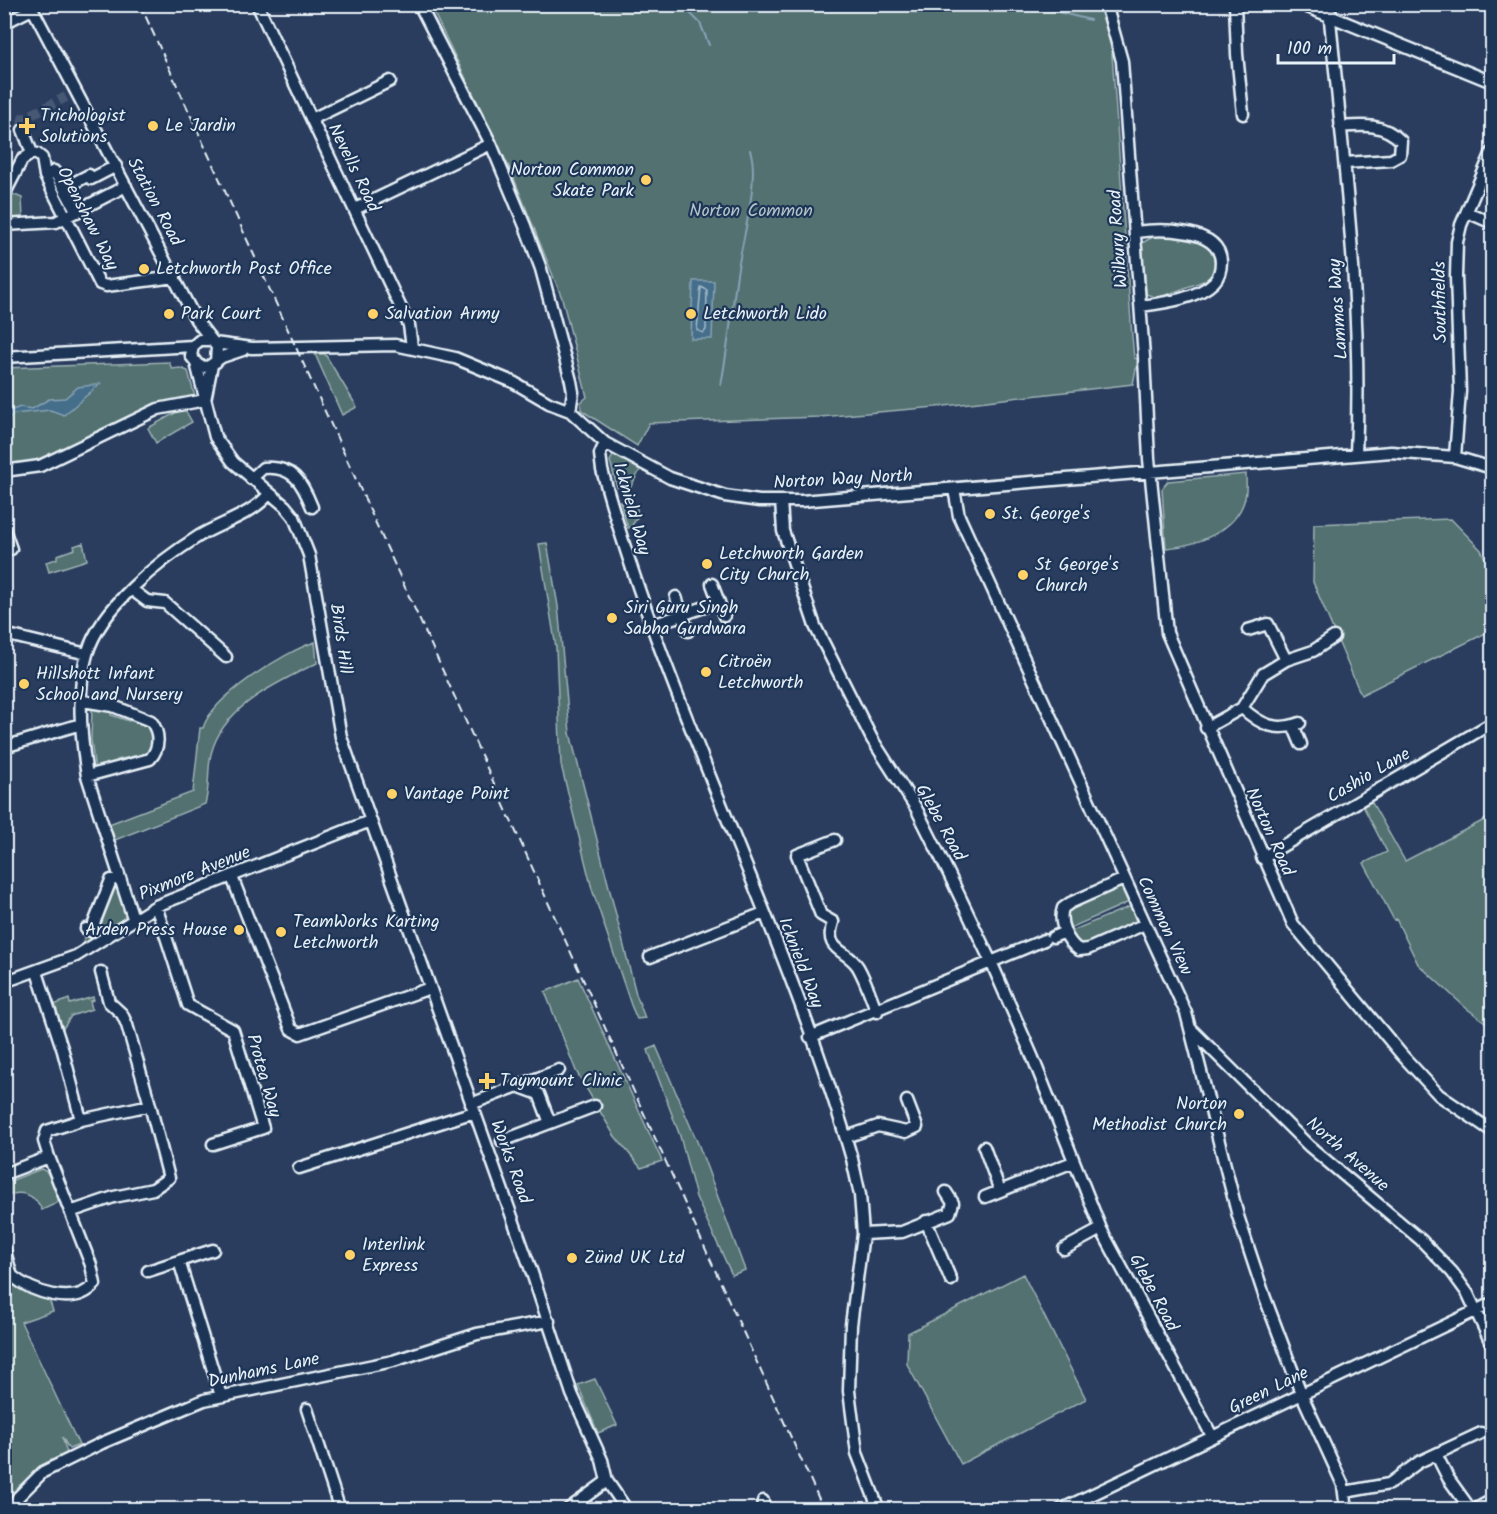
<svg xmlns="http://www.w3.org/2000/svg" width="1497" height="1514" viewBox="0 0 1497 1514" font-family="Kalam,sans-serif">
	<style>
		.green { fill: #527170; stroke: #9db1b4; stroke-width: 1.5 }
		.water { fill: #446e8b; stroke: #86a2b7; stroke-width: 1.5 }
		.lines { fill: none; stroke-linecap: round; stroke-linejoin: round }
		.shore { stroke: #a6bdcc; stroke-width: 1.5 }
		.stream { stroke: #86a2b7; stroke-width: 2 }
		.minor-tunnel { stroke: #465875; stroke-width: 10; stroke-dasharray: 10 5; stroke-linecap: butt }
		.minor-casing { stroke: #e8f1f8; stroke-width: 15 }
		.minor { stroke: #1d3557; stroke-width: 10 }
		.rail { stroke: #e8f1f8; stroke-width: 2; stroke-dasharray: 9 4.5; stroke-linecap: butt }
		.poi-dot { fill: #ffd166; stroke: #1d3557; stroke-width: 2 }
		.labels { text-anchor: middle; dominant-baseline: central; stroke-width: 4.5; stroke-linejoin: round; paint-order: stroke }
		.poi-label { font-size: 18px; fill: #e8f1f8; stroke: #1d3557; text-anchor: start }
		.street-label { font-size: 18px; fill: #e8f1f8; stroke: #1d3557 }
		.park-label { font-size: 18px; fill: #b4c4c8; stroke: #1d3557 }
	</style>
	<rect width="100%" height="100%" fill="#2a3d5e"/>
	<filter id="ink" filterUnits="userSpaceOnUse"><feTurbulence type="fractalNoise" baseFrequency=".0167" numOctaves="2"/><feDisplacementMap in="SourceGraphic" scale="12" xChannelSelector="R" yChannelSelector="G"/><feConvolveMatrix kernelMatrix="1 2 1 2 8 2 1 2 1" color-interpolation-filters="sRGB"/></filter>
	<g filter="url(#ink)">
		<path class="green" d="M430 5H1098L1111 40 1132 336 1134 358 1138 359 1133 384 936 407 820 417 649 423 637 446 581 410V402L587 397 562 298 511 171Z
			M10 193 22 198 23 219 5 220 4 205Z
			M1158 234 1205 242 1213 249 1216 259 1214 273 1206 280 1158 298 1146 294 1142 243Z
			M315 354H325L357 407 342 415Z
			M169 362 172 369 180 368 188 371 195 397C127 409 72 455 5 468L4 368Z
			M184 408 192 422 156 443 148 428Z
			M614 454 640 470 630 488 617 487 610 461Z
			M1246 474C1246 481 1247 490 1245 498 1237 531 1196 546 1166 548L1162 489 1168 481Z
			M620 502 637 508 638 516 631 527 628 528Z
			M1451 519 1481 550 1492 573V630L1361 695 1313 582 1314 524Z
			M83 543 87 560 49 572 46 562 57 559V555L75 549 74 546Z
			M547 543 558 606 570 733 636 994 645 1018 637 1019 631 1005 592 889 561 765 556 648 539 544Z
			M315 642 317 663C277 683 223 706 211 754 207 771 210 788 205 804L115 840 109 824 193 792 200 728H203C212 697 284 652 315 642Z
			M92 707 112 710 111 715 129 721 131 716 146 722 154 731 151 755 136 760 135 756 117 760 118 765 95 771 91 739Z
			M1371 801 1405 861 1492 816V1027L1466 1008 1418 964 1396 919 1394 920 1364 863 1387 852 1363 806Z
			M119 880 129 915 97 941 79 950 113 882Z
			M1121 885 1129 902 1068 929 1065 912 1067 909Z
			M1131 906 1136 922 1091 945 1080 946 1069 932Z
			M578 978 662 1161 641 1168 614 1135 576 1071 545 992Z
			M93 997 94 1000 90 1001 92 1009 71 1016 62 1030 54 1005 69 999 70 1004Z
			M656 1046 699 1146 745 1270 732 1275 696 1197 680 1136 649 1053 648 1050Z
			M41 1169 47 1172 60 1198 57 1203 42 1210C35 1194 20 1189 5 1197V1183Z
			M4 1266 48 1296 53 1311 21 1322 79 1445 69 1449 62 1437 69 1459 43 1472 12 1510 4 1509Z
			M1023 1274 1086 1399 961 1464 907 1364 908 1333Z
			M595 1379 617 1425 598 1433 578 1385Z"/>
		<path class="water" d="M693 281H714L712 339H691Z
			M100 384 64 415 50 410 14 414 5 422V413L20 407 32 409 49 399 65 398 78 387Z"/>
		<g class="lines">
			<path class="shore" d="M701 287 707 290 706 330 703 333 697 330Z"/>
			<path class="stream" d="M681 4 700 23 709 45
				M743 4V7
				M805 4 809 7 881 4
				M1026 4 1090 20
				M721 385C728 348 732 311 737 274 742 241 760 179 750 150"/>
			<path class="minor-tunnel" d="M4 113 23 119 66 97"/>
			<defs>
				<path id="minor" d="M30 4 196 320 217 347 216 362
					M257 4 409 325 412 347
					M419 4 491 144 525 226 541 269 571 381 573 392 570 411
					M1106 4 1122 61 1144 357 1149 459 1167 633 1293 924 1402 1055 1439 1095 1492 1131
					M1235 4 1237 54 1243 114
					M1300 4 1492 82
					M1332 15 1330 20C1344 165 1363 309 1356 454
					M4 23 32 9
					M312 119 390 81
					M1340 127C1364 125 1383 123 1401 141L1400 155 1391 160 1345 163
					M23 130 32 153
					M45 176 54 171 64 188 89 175 91 179 116 166
					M64 188 77 212
					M4 195 22 160 32 153 37 154 42 158 45 176 100 284 106 286 175 277
					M355 209 491 144
					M1467 212 1492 223
					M4 225 56 222 126 186
					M1135 232C1159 229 1219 227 1221 261 1221 268 1220 276 1214 282 1197 299 1164 303 1141 306
					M210 340H200L193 346 191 356 199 366 208 367 222 357 243 350
					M214 343 252 348 395 345 455 358 513 382 549 403 570 411 605 443 670 478 725 496 759 501H801L1391 452 1455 457 1492 468
					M4 357 193 346
					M196 363 215 437 233 462 285 506 294 517 309 555 341 737 532 1273 572 1394 602 1460 607 1481 627 1510
					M205 400 212 365
					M605 443 600 454 602 470C666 706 784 924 852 1159L860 1195 863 1234 851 1325 849 1391 857 1453 879 1510
					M1455 457 1460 391 1456 276 1457 242 1461 225 1492 152
					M4 471 40 466 158 409 205 400
					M251 479 263 468C293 465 302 482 312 507
					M954 489 959 516 1186 1013 1238 1216 1265 1298 1301 1393 1343 1485 1346 1510
					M781 501 783 531 815 626 872 739 916 808 948 872 992 964 1033 1058 1101 1229 1212 1436
					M4 529 11 549
					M712 584 724 616
					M131 589 147 601 165 603 226 657
					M676 597 688 631
					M650 626 719 602
					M1248 630 1268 624 1286 660
					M4 634 87 654
					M83 701 113 706 151 721C160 733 160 748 150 759L87 776
					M1242 708C1261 725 1276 732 1300 723
					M1293 725 1301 744
					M1206 728 1242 708 1263 674 1286 660 1313 651 1334 637
					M4 747 81 724
					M835 840 797 855 821 915 833 922C823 952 847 949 858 967 866 981 871 997 877 1012
					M1262 858 1492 723
					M232 877 291 1029 300 1034 430 988
					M1124 879 1070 903 1063 908C1058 922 1067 942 1079 950L1088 949 1145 924
					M156 906 188 1005 233 1030 263 1128 213 1144
					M133 918 87 776C81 738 76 691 87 654 101 607 159 561 199 536 221 523 253 514 269 494
					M86 929 91 931 111 880 119 878
					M1053 937 1065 932
					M650 957 764 913
					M4 982 76 956 156 906 370 821
					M1191 1029 1309 1146 1421 1240 1452 1272 1468 1294 1492 1345
					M810 1037 1044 940
					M520 1087 539 1094 550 1123
					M471 1104 559 1070
					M81 1120 150 1105 127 1025 122 1014 109 1002 101 972
					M846 1137 878 1126 906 1132 917 1127 907 1101
					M502 1141 595 1106
					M984 1147 1000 1191
					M299 1168 474 1112
					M4 1174 49 1157 44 1141 47 1131 81 1120 63 1051 37 972
					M985 1197 1073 1162
					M70 1212 114 1197 153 1189 169 1178 150 1105
					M926 1221 951 1280
					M863 1234 902 1232 950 1213 953 1203 946 1192
					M4 1248 12 1276C32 1292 75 1308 95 1284L91 1265 49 1157
					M1064 1249 1101 1229
					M179 1261 221 1396
					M148 1271 213 1250
					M307 1409 340 1510
					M1436 1454 1448 1478 1471 1510
					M1345 1492 1389 1484 1419 1462 1481 1433
					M12 1510 18 1497 43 1472 102 1443 204 1400 393 1361 477 1334 549 1321
					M567 1510 607 1481
					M762 1510 763 1501
					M1060 1510 1492 1303
					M1474 1510 1492 1500"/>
			</defs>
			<use href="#minor" class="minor-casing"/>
			<use href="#minor" class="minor"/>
			<path class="rail" d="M140 4 824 1510"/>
		</g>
	</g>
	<g class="poi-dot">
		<path d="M24 117h6v6h6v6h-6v6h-6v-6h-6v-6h6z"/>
		<circle cx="153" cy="126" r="6"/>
		<circle cx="646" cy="180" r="6"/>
		<circle cx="144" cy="269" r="6"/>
		<circle cx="169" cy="314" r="6"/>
		<circle cx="373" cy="314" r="6"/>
		<circle cx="691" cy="314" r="6"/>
		<circle cx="990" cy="514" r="6"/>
		<circle cx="707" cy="564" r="6"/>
		<circle cx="1023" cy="575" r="6"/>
		<circle cx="612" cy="618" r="6"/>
		<circle cx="706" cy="672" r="6"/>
		<circle cx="24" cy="684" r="6"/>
		<circle cx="392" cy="794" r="6"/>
		<circle cx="239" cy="930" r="6"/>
		<circle cx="281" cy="932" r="6"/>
		<path d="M484 1072h6v6h6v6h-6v6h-6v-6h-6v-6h6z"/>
		<circle cx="1239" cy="1114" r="6"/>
		<circle cx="350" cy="1255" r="6"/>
		<circle cx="572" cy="1258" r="6"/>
	</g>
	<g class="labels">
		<g class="poi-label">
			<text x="40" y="116">Trichologist<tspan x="40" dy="21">Solutions</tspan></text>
			<text x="165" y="126">Le Jardin</text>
			<text x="634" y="170" text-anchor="end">Norton Common<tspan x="634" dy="21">Skate Park</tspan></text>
			<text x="156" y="269">Letchworth Post Office</text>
			<text x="181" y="314">Park Court</text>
			<text x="385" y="314">Salvation Army</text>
			<text x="703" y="314">Letchworth Lido</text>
			<text x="1002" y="514">St. George's</text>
			<text x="719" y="554">Letchworth Garden<tspan x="719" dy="21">City Church</tspan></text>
			<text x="1035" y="565">St George's<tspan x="1035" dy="21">Church</tspan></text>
			<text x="624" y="608">Siri Guru Singh<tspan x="624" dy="21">Sabha Gurdwara</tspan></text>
			<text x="718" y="662">Citroën<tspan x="718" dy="21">Letchworth</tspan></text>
			<text x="36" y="674">Hillshott Infant<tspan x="36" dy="21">School and Nursery</tspan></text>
			<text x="404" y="794">Vantage Point</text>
			<text x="293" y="922">TeamWorks Karting<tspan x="293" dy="21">Letchworth</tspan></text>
			<text x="227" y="930" text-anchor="end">Arden Press House</text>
			<text x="500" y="1081">Taymount Clinic</text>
			<text x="1227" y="1104" text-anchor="end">Norton<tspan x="1227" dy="21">Methodist Church</tspan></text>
			<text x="362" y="1245">Interlink<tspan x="362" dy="21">Express</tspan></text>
			<text x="584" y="1258">Zünd UK Ltd</text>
		</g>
		<g class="street-label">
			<text transform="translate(353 168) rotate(64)">Nevells Road</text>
			<text transform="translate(154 202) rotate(62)">Station Road</text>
			<text transform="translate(87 219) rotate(63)">Openshaw Way</text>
			<text transform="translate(1119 239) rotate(-94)">Wilbury Road</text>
			<text transform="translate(1441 302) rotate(-91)">Southfields</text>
			<text transform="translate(1339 309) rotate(-94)">Lammas Way</text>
			<text transform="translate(843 480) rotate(-3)">Norton Way North</text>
			<text transform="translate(631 509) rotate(74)">Icknield Way</text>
			<text transform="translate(340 639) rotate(82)">Birds Hill</text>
			<text transform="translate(1369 776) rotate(-30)">Cashio Lane</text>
			<text transform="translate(940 823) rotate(61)">Glebe Road</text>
			<text transform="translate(1269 832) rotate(66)">Norton Road</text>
			<text transform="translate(195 874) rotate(-22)">Pixmore Avenue</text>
			<text transform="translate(1164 926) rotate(65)">Common View</text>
			<text transform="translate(800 963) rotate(69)">Icknield Way</text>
			<text transform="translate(263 1076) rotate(74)">Protea Way</text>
			<text transform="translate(1347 1155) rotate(41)">North Avenue</text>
			<text transform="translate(510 1162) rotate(70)">Works Road</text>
			<text transform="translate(1153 1293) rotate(62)">Glebe Road</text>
			<text transform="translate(264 1371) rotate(-12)">Dunhams Lane</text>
			<text transform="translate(1269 1391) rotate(-26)">Green Lane</text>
		</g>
		<g class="park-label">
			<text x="751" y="211">Norton Common</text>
		</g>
	</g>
	<rect width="1497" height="1514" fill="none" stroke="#1d3557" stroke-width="24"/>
	<rect x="12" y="12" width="1473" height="1490" fill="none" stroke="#e8f1f8" stroke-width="2" filter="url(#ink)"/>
	<path d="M1278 54v9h116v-9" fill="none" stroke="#e8f1f8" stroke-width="3"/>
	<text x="1287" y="54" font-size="18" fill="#e8f1f8" stroke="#1d3557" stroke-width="4.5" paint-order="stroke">100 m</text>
</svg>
